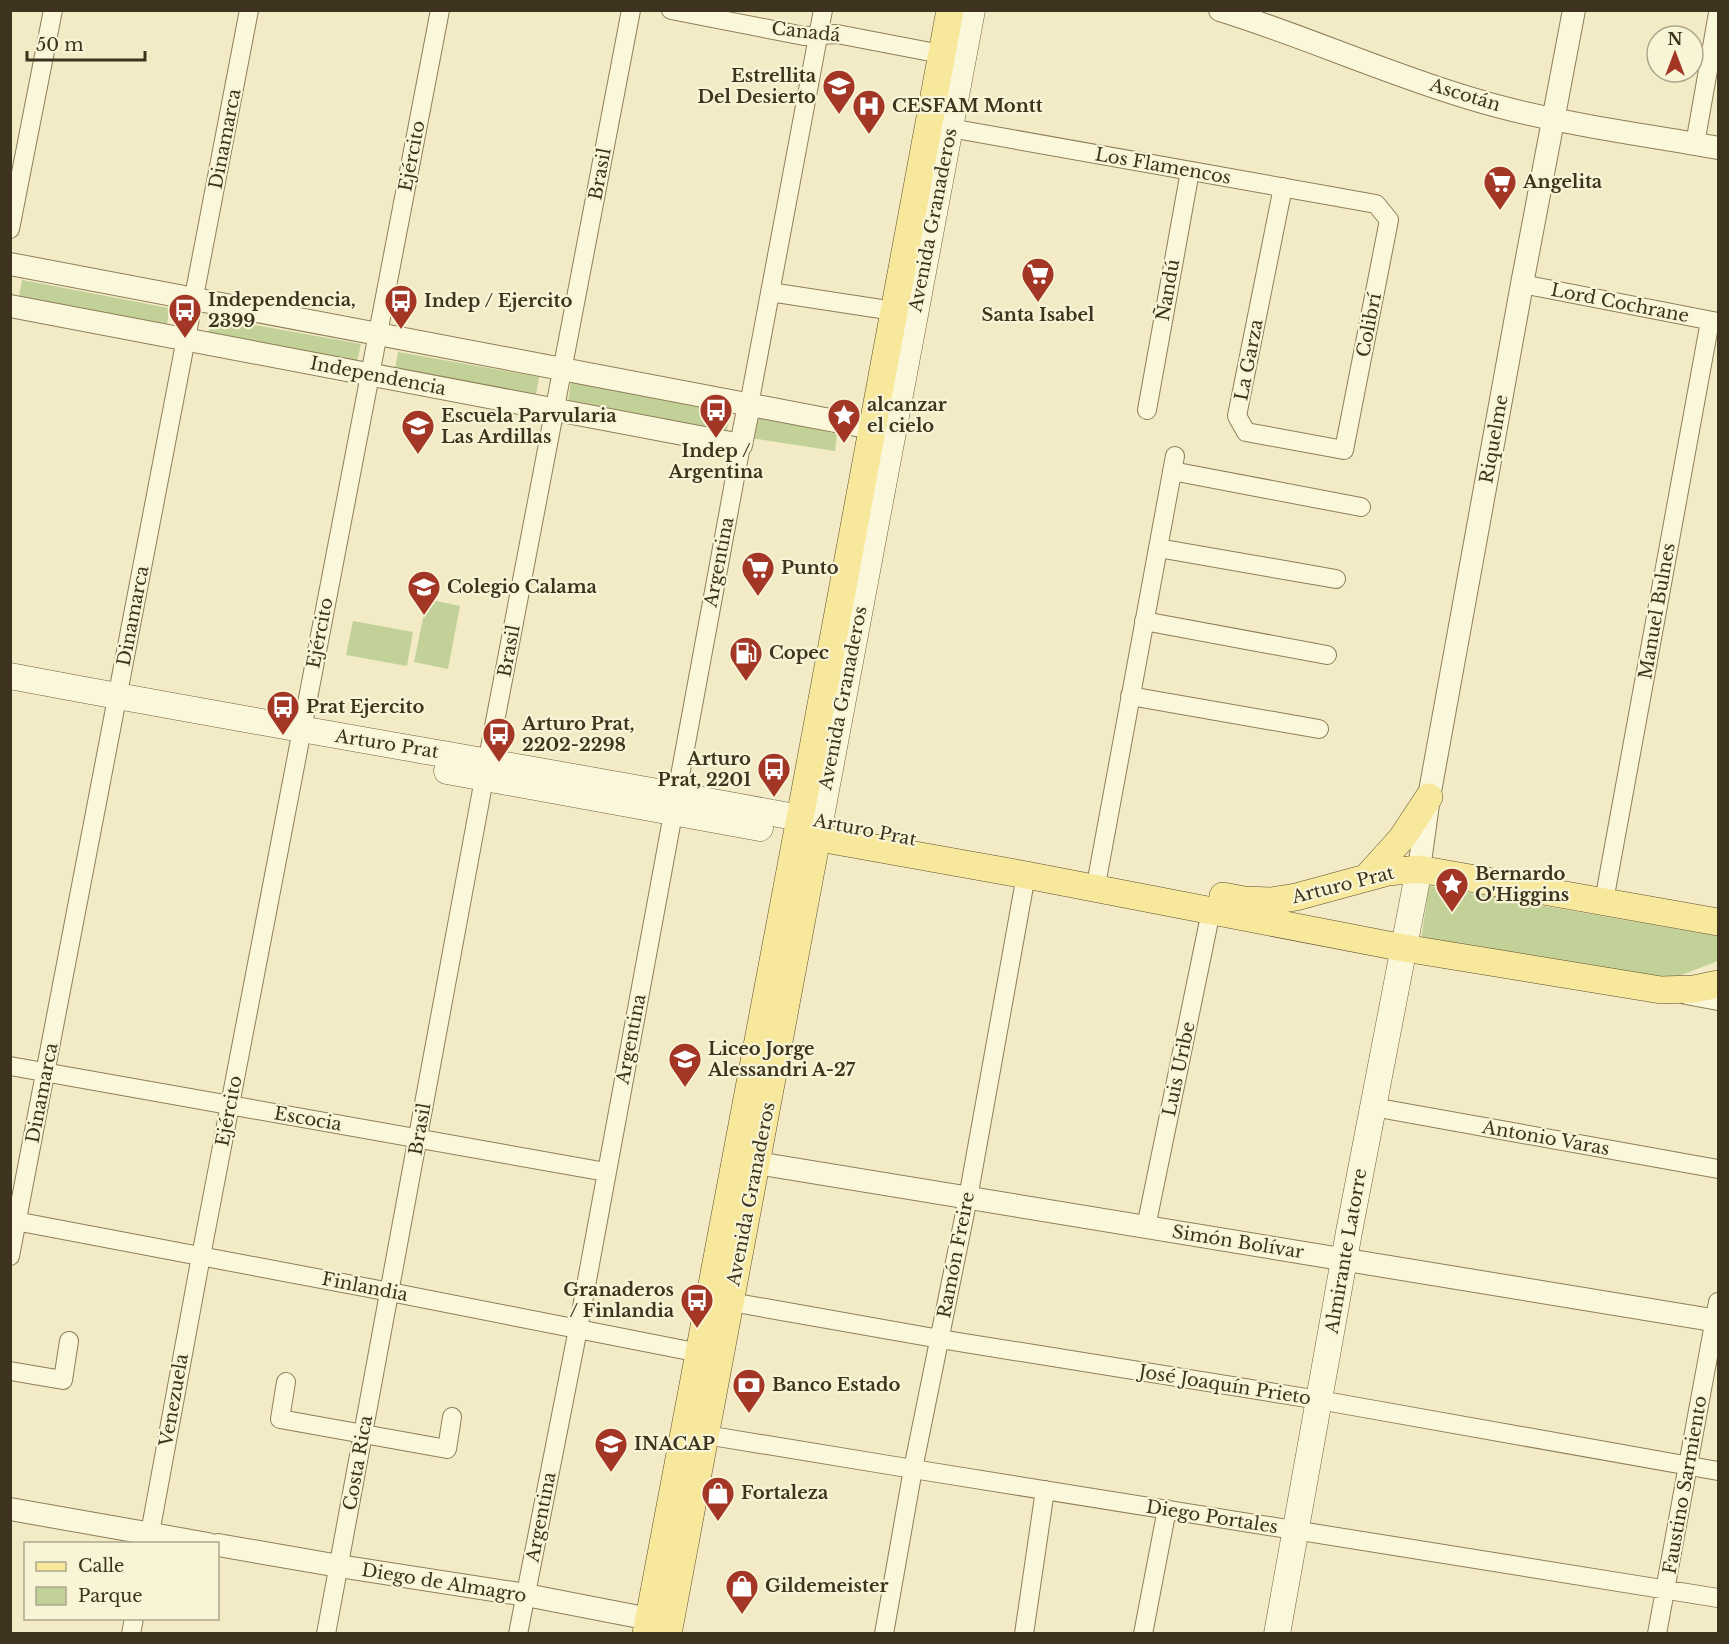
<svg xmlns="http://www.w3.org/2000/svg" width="1729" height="1644" viewBox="0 0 1729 1644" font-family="'Libre Baskerville',serif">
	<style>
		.green { fill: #c2d198 }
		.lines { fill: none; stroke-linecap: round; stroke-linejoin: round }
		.minor-casing { stroke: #8f7e59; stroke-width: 20 }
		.tertiary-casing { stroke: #8f7e59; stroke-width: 24 }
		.secondary-casing { stroke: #715f3c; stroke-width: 27 }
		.primary-casing { stroke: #5d4b2e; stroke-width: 28 }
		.minor { stroke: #fbf7da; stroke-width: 18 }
		.tertiary { stroke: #fbf7da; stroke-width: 22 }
		.secondary { stroke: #fbf7da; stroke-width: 26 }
		.primary { stroke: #f7e89c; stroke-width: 27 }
		.labels { text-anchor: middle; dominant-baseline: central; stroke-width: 4.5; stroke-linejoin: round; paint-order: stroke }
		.street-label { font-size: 18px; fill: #3e331e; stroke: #f8f4d6 }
		.poi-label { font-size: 18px; font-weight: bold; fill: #3e331e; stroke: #f8f4d6; text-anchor: start }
	</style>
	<rect width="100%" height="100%" fill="#f2ebc6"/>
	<path class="green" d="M22 280 169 308 167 325 19 297Z
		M211 317 361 344 357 362 208 335Z
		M398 352 539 377 536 395 395 369Z
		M571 381 729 410 727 431 568 402Z
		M756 416 837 434 835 451 751 438Z
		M427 599 460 606 448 669 414 662Z
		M353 621 413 632 407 666 346 655Z
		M1429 886 1718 936V961L1671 979 1421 940Z"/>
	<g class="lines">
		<defs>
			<path id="minor" d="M671 10 804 36 837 34 941 54
				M950 128 1376 204 1389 220 1344 450 1246 432 1237 416 1283 187
				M1695 144 1718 13
				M10 229 53 10
				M1522 284 1718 322
				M770 292 894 311
				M749 405 823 10
				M1147 410 1190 171
				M1172 471 1361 507
				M1158 548 1336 579
				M1144 621 1327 655
				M1130 696 1319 729
				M1098 874 1175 456
				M1604 901 1710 321
				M1686 995 1718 1001
				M10 1066 606 1172
				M1373 1107 1718 1169
				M10 1220 390 1292 710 1355
				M1146 1227 1211 911
				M10 1256 249 10
				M731 1302 940 1339 1319 1400 1718 1471
				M10 1371 63 1380 69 1341
				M286 1382 280 1419 447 1449 452 1417
				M706 1435 913 1469 1718 1598
				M148 1544 201 1256 440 10
				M131 1634 134 1618
				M326 1634 484 779 631 10
				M518 1634 578 1329 741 445
				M884 1634 913 1469 968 1198 1026 875
				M1024 1634 1045 1490
				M1143 1634 1167 1509
				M1657 1634 1718 1302"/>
			<path id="tertiary" d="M1220 10C1304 36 1385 73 1469 98 1550 123 1635 133 1718 148
				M10 264 872 428
				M10 306 741 445 749 405
				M1419 869 1429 797 1522 284 1574 10
				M757 1163 1718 1321
				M10 1509 208 1544
				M218 1545 339 1566 526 1595 665 1622"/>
			<path id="secondary" d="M10 676C273 726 537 769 800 818
				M447 771 760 828
				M817 838 972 10
				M1277 1634 1349 1232 1419 869"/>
			<path id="primary" d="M797 834 1026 875 1404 948 1661 990 1694 989 1718 984
				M1366 878 1402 838 1429 797
				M1223 896 1244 900 1271 901 1296 897 1388 872 1419 869 1718 922
				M646 1634 797 834 950 10
				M668 1634 817 838"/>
		</defs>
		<use href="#minor" class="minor-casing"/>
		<use href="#tertiary" class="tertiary-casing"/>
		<use href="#secondary" class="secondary-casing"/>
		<use href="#primary" class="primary-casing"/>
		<use href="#minor" class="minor"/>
		<use href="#tertiary" class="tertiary"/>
		<use href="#secondary" class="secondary"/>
		<use href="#primary" class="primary"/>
	</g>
	<defs>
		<symbol id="school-pin" viewBox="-11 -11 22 30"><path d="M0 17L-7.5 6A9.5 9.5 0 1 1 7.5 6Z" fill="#a33624" stroke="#f8f4d6"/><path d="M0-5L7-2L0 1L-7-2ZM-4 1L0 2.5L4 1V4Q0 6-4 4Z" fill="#fff"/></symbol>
		<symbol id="hospital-pin" viewBox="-11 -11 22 30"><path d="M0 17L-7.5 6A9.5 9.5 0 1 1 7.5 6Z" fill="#a33624" stroke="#f8f4d6"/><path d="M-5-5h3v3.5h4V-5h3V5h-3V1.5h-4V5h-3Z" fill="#fff"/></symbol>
		<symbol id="supermarket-pin" viewBox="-11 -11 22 30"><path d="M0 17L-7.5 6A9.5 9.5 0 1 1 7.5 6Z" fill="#a33624" stroke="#f8f4d6"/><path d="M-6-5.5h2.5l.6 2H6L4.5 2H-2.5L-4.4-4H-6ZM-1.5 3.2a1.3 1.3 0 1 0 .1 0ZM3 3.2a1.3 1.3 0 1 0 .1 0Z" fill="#fff"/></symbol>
		<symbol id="bus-pin" viewBox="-11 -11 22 30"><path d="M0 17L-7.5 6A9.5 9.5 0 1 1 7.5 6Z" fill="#a33624" stroke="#f8f4d6"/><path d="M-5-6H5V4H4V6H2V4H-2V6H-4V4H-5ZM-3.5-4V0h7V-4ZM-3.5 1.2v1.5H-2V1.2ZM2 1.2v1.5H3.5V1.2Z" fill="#fff"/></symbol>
		<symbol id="sight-pin" viewBox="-11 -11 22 30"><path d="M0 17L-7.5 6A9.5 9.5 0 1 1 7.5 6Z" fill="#a33624" stroke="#f8f4d6"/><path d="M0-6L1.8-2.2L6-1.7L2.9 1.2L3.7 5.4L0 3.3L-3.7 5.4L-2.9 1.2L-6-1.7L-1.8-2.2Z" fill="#fff"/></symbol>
		<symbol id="fuel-pin" viewBox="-11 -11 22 30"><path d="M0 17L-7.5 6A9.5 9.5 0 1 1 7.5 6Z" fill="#a33624" stroke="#f8f4d6"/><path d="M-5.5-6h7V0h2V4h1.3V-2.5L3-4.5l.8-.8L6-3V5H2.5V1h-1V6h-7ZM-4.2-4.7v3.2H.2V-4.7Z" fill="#fff"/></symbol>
		<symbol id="bank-pin" viewBox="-11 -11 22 30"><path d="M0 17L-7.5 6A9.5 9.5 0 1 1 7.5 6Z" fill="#a33624" stroke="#f8f4d6"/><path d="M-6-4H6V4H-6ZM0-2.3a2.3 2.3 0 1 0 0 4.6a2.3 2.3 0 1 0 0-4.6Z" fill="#fff"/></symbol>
		<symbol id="university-pin" viewBox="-11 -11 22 30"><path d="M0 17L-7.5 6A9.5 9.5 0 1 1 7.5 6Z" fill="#a33624" stroke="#f8f4d6"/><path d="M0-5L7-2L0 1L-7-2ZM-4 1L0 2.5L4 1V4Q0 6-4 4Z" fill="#fff"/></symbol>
		<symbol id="shop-pin" viewBox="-11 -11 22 30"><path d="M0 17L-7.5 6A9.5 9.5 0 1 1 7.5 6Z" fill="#a33624" stroke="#f8f4d6"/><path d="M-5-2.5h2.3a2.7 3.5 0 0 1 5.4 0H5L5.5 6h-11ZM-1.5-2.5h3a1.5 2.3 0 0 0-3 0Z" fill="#fff"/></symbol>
	</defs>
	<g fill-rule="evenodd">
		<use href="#school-pin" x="820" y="67" width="38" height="52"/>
		<use href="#hospital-pin" x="850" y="87" width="38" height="52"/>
		<use href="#supermarket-pin" x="1481" y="163" width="38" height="52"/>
		<use href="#supermarket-pin" x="1019" y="255" width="38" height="52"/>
		<use href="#bus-pin" x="382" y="282" width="38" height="52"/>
		<use href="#bus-pin" x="166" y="291" width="38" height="52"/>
		<use href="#bus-pin" x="697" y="391" width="38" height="52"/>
		<use href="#sight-pin" x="825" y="396" width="38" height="52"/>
		<use href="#school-pin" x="399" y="407" width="38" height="52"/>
		<use href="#supermarket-pin" x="739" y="549" width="38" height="52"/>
		<use href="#school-pin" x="405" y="568" width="38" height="52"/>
		<use href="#fuel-pin" x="727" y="634" width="38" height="52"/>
		<use href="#bus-pin" x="264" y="688" width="38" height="52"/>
		<use href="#bus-pin" x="480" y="715" width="38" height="52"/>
		<use href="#bus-pin" x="755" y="750" width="38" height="52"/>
		<use href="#sight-pin" x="1433" y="865" width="38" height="52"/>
		<use href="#school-pin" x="666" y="1040" width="38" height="52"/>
		<use href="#bus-pin" x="678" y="1281" width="38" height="52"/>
		<use href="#bank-pin" x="730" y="1366" width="38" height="52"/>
		<use href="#university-pin" x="592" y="1425" width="38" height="52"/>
		<use href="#shop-pin" x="699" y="1474" width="38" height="52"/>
		<use href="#shop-pin" x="723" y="1567" width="38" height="52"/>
	</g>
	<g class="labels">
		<g class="street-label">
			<text transform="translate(806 32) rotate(6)">Canadá</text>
			<text transform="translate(1465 95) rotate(17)">Ascotán</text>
			<text transform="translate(225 139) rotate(-79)">Dinamarca</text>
			<text transform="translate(412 156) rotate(-79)">Ejército</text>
			<text transform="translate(1163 166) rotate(10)">Los Flamencos</text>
			<text transform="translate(600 174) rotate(-79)">Brasil</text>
			<text transform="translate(933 220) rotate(-79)">Avenida Granaderos</text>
			<text transform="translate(1168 290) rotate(-80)">Ñandú</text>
			<text transform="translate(1620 303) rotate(11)">Lord Cochrane</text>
			<text transform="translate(1369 325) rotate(-79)">Colibrí</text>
			<text transform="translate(1249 360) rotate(-79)">La Garza</text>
			<text transform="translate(378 376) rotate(11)">Independencia</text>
			<text transform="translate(1494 439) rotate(-80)">Riquelme</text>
			<text transform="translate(719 562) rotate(-79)">Argentina</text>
			<text transform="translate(1657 611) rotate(-80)">Manuel Bulnes</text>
			<text transform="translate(133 616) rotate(-79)">Dinamarca</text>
			<text transform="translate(320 633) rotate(-79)">Ejército</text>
			<text transform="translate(509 651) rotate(-79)">Brasil</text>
			<text transform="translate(843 698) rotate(-79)">Avenida Granaderos</text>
			<text transform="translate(387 744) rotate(9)">Arturo Prat</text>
			<text transform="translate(865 830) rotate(11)">Arturo Prat</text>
			<text transform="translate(1343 885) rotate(-14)">Arturo Prat</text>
			<text transform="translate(631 1039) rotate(-79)">Argentina</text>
			<text transform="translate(1179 1069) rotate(-78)">Luis Uribe</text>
			<text transform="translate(42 1093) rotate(-79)">Dinamarca</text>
			<text transform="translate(229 1111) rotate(-79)">Ejército</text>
			<text transform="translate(308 1119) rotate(10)">Escocia</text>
			<text transform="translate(420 1129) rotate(-80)">Brasil</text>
			<text transform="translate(1546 1138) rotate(10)">Antonio Varas</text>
			<text transform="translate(751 1194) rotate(-79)">Avenida Granaderos</text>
			<text transform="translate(1238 1242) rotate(9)">Simón Bolívar</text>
			<text transform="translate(1346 1251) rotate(-80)">Almirante Latorre</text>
			<text transform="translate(956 1255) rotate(-79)">Ramón Freire</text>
			<text transform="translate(365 1287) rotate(11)">Finlandia</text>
			<text transform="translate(1225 1385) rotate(9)">José Joaquín Prieto</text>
			<text transform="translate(174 1400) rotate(-80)">Venezuela</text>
			<text transform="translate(358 1463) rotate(-80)">Costa Rica</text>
			<text transform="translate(1685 1485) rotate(-80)">Faustino Sarmiento</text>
			<text transform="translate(541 1517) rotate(-79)">Argentina</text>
			<text transform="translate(1212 1517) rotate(9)">Diego Portales</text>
			<text transform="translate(444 1583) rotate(9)">Diego de Almagro</text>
		</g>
		<g class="poi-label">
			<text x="816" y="76" text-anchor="end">Estrellita<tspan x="816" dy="21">Del Desierto</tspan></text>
			<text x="892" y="106">CESFAM Montt</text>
			<text x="1523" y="182">Angelita</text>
			<text x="208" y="300">Independencia,<tspan x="208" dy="21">2399</tspan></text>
			<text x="424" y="301">Indep / Ejercito</text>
			<text x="1038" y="315" text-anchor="middle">Santa Isabel</text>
			<text x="867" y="405">alcanzar<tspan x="867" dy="21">el cielo</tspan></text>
			<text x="441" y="416">Escuela Parvularia<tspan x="441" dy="21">Las Ardillas</tspan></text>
			<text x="716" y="451" text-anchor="middle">Indep /<tspan x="716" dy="21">Argentina</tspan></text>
			<text x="781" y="568">Punto</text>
			<text x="447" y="587">Colegio Calama</text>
			<text x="769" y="653">Copec</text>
			<text x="306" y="707">Prat Ejercito</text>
			<text x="522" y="724">Arturo Prat,<tspan x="522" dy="21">2202-2298</tspan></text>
			<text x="751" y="759" text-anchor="end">Arturo<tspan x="751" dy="21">Prat, 2201</tspan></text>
			<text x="1475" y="874">Bernardo<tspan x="1475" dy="21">O'Higgins</tspan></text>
			<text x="708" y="1049">Liceo Jorge<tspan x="708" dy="21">Alessandri A-27</tspan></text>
			<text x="674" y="1290" text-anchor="end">Granaderos<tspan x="674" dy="21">/ Finlandia</tspan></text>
			<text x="772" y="1385">Banco Estado</text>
			<text x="634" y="1444">INACAP</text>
			<text x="741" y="1493">Fortaleza</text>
			<text x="765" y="1586">Gildemeister</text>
		</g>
	</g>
	<rect width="1729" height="1644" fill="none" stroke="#3e331e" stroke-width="24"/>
	<rect x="24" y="1542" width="195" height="78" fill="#f8f4d6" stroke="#aea78c" stroke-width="1.5"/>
	<rect x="36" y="1562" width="30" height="9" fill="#f7e89c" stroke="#aea78c" stroke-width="1.5"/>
	<text x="78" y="1572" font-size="18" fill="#3e331e">Calle</text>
	<rect x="36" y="1587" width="30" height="18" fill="#c2d198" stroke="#aea78c" stroke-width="1.5"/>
	<text x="78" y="1602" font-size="18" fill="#3e331e">Parque</text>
	<g transform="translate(1675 54)"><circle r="28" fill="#f8f4d6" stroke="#aea78c" stroke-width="1.5"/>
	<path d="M0-4.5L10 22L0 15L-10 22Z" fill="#a33624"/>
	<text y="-9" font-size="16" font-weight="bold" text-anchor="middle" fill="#3e331e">N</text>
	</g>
	<path d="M27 51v9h118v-9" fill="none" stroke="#3e331e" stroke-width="3"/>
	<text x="36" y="51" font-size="18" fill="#3e331e" stroke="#f8f4d6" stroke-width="4.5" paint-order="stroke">50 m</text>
</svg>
